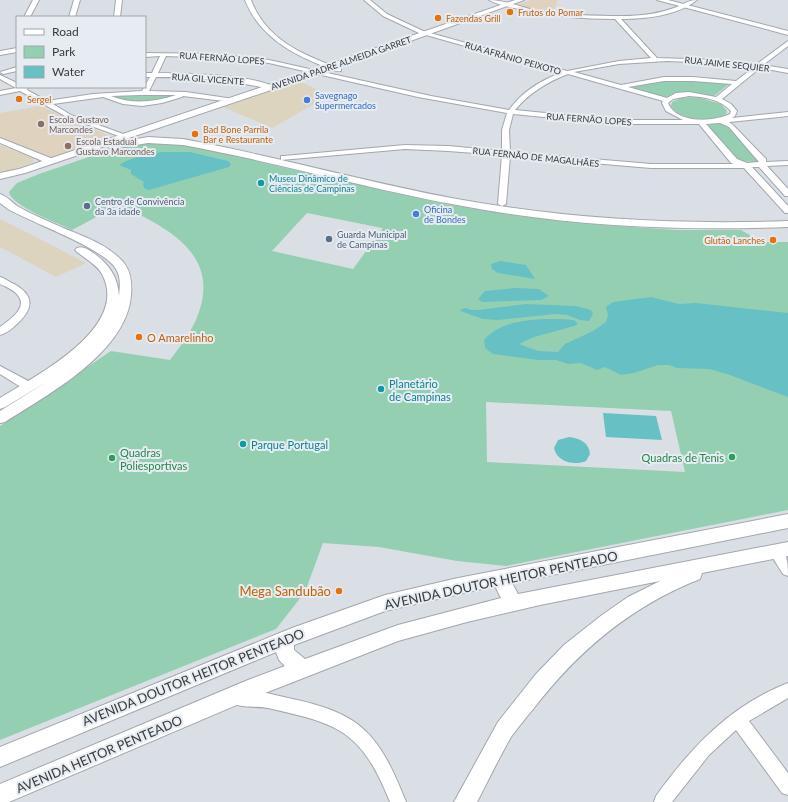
<svg xmlns="http://www.w3.org/2000/svg" width="788" height="802" viewBox="0 0 788 802" font-family="Lato,sans-serif">
	<style>
		.commercial { fill: #dcd4bf }
		.education { fill: #dfd3bf }
		.green { fill: #95cfb2; fill-rule: evenodd }
		.water { fill: #67c0c4 }
		.lines { fill: none; stroke-linecap: round; stroke-linejoin: round }
		.minor-casing { stroke: #a2a7ad; stroke-width: 2 }
		.major-casing { stroke: #a2a7ad; stroke-width: 2 }
		.minor { fill: #fff; fill-rule: evenodd }
		.major { fill: #fff; fill-rule: evenodd }
		.food-dot { fill: #e8710a; stroke: #e6ecf2; stroke-width: 1.5 }
		.shop-dot { fill: #3f7fe0; stroke: #e6ecf2; stroke-width: 1.5 }
		.education-dot { fill: #8d6e63; stroke: #e6ecf2; stroke-width: 1.5 }
		.culture-dot { fill: #0f9aa8; stroke: #e6ecf2; stroke-width: 1.5 }
		.service-dot { fill: #5c6f8a; stroke: #e6ecf2; stroke-width: 1.5 }
		.leisure-dot { fill: #2e9e5b; stroke: #e6ecf2; stroke-width: 1.5 }
		.labels { text-anchor: middle; dominant-baseline: central; stroke-width: 4; stroke-linejoin: round; paint-order: stroke }
		.far-food-label { font-size: 9px; fill: #c56008; stroke: #e6ecf2; text-anchor: start }
		.far-street-label { font-size: 9px; fill: #383a3c; stroke: #e6ecf2 }
		.far-shop-label { font-size: 9px; fill: #366cbe; stroke: #e6ecf2; text-anchor: start }
		.far-education-label { font-size: 9px; fill: #785e54; stroke: #e6ecf2; text-anchor: start }
		.far-culture-label { font-size: 9px; fill: #0d838f; stroke: #e6ecf2; text-anchor: start }
		.far-service-label { font-size: 9px; fill: #4e5e75; stroke: #e6ecf2; text-anchor: start }
		.food-label { font-size: 11px; fill: #c56008; stroke: #e6ecf2; text-anchor: start }
		.culture-label { font-size: 11px; fill: #0d838f; stroke: #e6ecf2; text-anchor: start }
		.leisure-label { font-size: 11px; fill: #27864d; stroke: #e6ecf2; text-anchor: start }
		.near-street-label { font-size: 13px; fill: #383a3c; stroke: #e6ecf2 }
		.near-food-label { font-size: 13px; fill: #c56008; stroke: #e6ecf2; text-anchor: end }
	</style>
	<rect width="100%" height="100%" fill="#d9dfe5"/>
	<path class="commercial" d="M296 80 330 95 272 128 221 106Z
		M0 145 33 158V162L9 171 0 173Z
		M0 219 32 235 86 263 56 277 0 247Z"/>
	<path class="education" d="M531 0H558L552 14 515 5Z
		M40 106 108 135 52 158 0 137V113Z"/>
	<path class="green" d="M692 80 729 84 714 96 684 93 664 98 632 88C650 79 672 80 692 80Z
		M143 94 174 95C154 102 132 104 112 96Z
		M697 97 721 104 727 111 726 114C712 123 680 121 671 106L672 102 681 98Z
		M710 124H723L729 126 759 160 757 162 737 161 708 127Z
		M146 143 174 144 198 148 445 204 518 216 604 225 676 230H741L762 242H788V510L506 566 457 561 379 547 323 543 305 592 276 629 0 740V426L111 351 170 360C179 348 189 335 195 322 225 256 169 228 119 205L72 230C58 223 11 206 9 192L17 183 39 174 109 150ZM307 213 382 228H383L353 269 272 251ZM486 402 671 411 685 472 487 462Z"/>
	<path class="water" d="M162 152H190L228 161 231 164 229 167 149 190 144 188 143 184 144 182 131 174V170L119 165C132 157 147 154 162 152Z
		M500 261 526 265 535 279 498 273 492 269 491 264Z
		M516 288 539 289 549 296 541 300 482 302 478 299 485 291Z
		M651 297 679 304 696 303 788 313V397L730 375 710 369 677 368 669 365H658L634 373 621 375 605 367 597 370 581 363 568 364 556 360H538L493 354 485 348 484 340C503 317 546 318 574 320L578 324 574 326 534 337 519 344 538 351 558 352 565 344 593 331 606 322 608 315 606 307 613 302Z
		M526 304 576 306 591 310 593 314 589 321 580 320 567 315 555 314 498 320 483 319 460 311 462 309 466 308 471 310H478Z
		M603 413 656 416 662 440 606 437Z
		M569 437C579 438 589 442 590 454L586 461C574 466 557 462 554 448L558 440Z"/>
	<g class="lines">
		<defs>
			<path id="minor" d="M33 0H39L30 17H24Z
				M74 0H80L75 17H69Z
				M116 0H122L120 17H114Z
				M245 0H251C266 40 303 55 341 69V71C334 72 325 67 318 64 286 51 258 33 245 0Z
				M364 0H370L387 14 423 31 567 71 619 61 651 58 615 19C583 19 551 16 519 9 510 7 497 5 489 0 504 0 520 7 534 10 563 15 593 16 623 16 640 16 658 14 674 8 682 6 687 0 697 0 677 16 645 19 621 19L657 58 716 60 757 64 788 41V46L763 65 788 69V73L760 68 722 99 731 104 737 111 735 116 732 118 788 112V116L729 122 733 125 766 159V162L788 161V165L767 166 788 189V196H785L759 167H752L788 206V213H785L744 168H651L510 156 506 204 502 206 498 204 502 155 448 151 405 149 281 160V156H284L405 145 448 146 502 151V130L507 113 418 97 269 63 216 58 166 56 158 73C180 73 257 75 273 87L270 89C232 80 194 77 156 77L149 91 186 92 234 99V101L232 102 183 96 182 97 162 103 142 106 123 104 103 97 53 104 71 115 126 135 128 136 124 138 67 117 20 91 0 95V91L16 88 0 79V75L17 83V87H28L27 90 47 101 93 94 142 91 150 77H145V73H152L160 56 145 57V53L216 54 269 60 431 96 509 110C522 92 541 80 561 73L419 33 383 16ZM667 61 716 63 753 68 736 81 693 77H664L621 85 574 72 619 64ZM568 74 663 101 662 103 666 111 683 120H616L515 110C529 93 547 82 568 74ZM664 81H693L732 84 716 97 689 92 676 93 667 98 628 87ZM140 95H176C155 102 132 105 111 96ZM689 96C704 97 720 99 731 111L730 114C713 122 677 124 668 103L673 99ZM513 114 616 124H699L731 163 734 164H651L510 152 509 130ZM720 123 729 127 759 162 747 163 737 159 706 124Z
				M17 48V52L0 55V51Z
				M17 67V71L3 74 0 72Z
				M0 138 53 159 54 161 53 163H47L0 143Z
				M0 277C5 278 9 282 14 284 34 295 34 308 18 323 13 328 7 333 0 335V327C8 321 27 309 19 297 15 290 6 287 0 284Z
				M0 366 32 383 33 386 32 389H24L0 374Z
				M776 546C788 551 788 564 788 576L783 574 769 552 771 548Z
				M788 683V698L749 721 788 773V795L782 793 736 730 709 755 672 802H654L656 796C691 747 731 705 788 683Z
				M237 690C254 689 271 694 288 698 362 713 379 734 406 802H390C361 730 339 724 268 708 256 706 242 708 232 703L229 698 232 693Z"/>
			<path id="major" d="M515 0H524L333 69 114 143 148 137 183 139C275 156 365 182 457 199 566 219 677 225 788 221V227C677 231 566 226 457 205 365 188 275 162 183 145L148 143 112 149 109 148 108 145 25 173 0 179V173L19 169 327 65Z
				M657 0H668L788 31V35Z
				M0 194C6 196 12 202 17 206 31 214 46 220 61 227 82 236 108 244 124 263 131 272 132 283 131 295 127 352 49 394 5 422L0 423V411L48 381 5 407 0 409V398C35 376 131 328 102 274 97 265 86 259 77 252L75 250 77 248C83 246 87 249 92 252 108 263 118 276 119 296 120 287 121 277 116 269 104 248 32 223 8 209L0 203Z
				M788 514V528L512 583 518 594 788 542V556L702 573 700 579C631 606 578 651 534 708 526 718 518 727 511 737 499 758 488 781 477 802H454L498 722 536 674 564 645 602 615 628 597 660 581 540 605 467 622 398 641 260 695 9 802H0V784L248 680 285 666 279 660 276 652 0 767V747L292 628 385 595 458 578ZM495 586 501 598 398 625 305 659 294 650V645L385 611Z"/>
		</defs>
		<use href="#minor" class="minor-casing"/>
		<use href="#major" class="major-casing"/>
		<use href="#minor" class="minor"/>
		<use href="#major" class="major"/>
	</g>
	<g class="food-dot">
		<circle cx="510" cy="12" r="4"/>
		<circle cx="438" cy="18" r="4"/>
		<circle cx="19" cy="99" r="4"/>
		<circle cx="195" cy="134" r="4"/>
		<circle cx="773" cy="240" r="4"/>
		<circle cx="139" cy="337" r="4"/>
		<circle cx="339" cy="591" r="4"/>
	</g>
	<g class="shop-dot">
		<circle cx="307" cy="100" r="4"/>
		<circle cx="416" cy="214" r="4"/>
	</g>
	<g class="education-dot">
		<circle cx="41" cy="124" r="4"/>
		<circle cx="68" cy="146" r="4"/>
	</g>
	<g class="culture-dot">
		<circle cx="261" cy="183" r="4"/>
		<circle cx="381" cy="389" r="4"/>
		<circle cx="243" cy="444" r="4"/>
	</g>
	<g class="service-dot">
		<circle cx="87" cy="206" r="4"/>
		<circle cx="329" cy="239" r="4"/>
	</g>
	<g class="leisure-dot">
		<circle cx="732" cy="457" r="4"/>
		<circle cx="112" cy="458" r="4"/>
	</g>
	<g class="labels">
		<g class="far-food-label">
			<text x="518" y="12">Frutos do Pomar</text>
			<text x="446" y="18">Fazendas Grill</text>
			<text x="27" y="99">Sergel</text>
			<text x="203" y="129">Bad Bone Parrila<tspan x="203" dy="10">Bar e Restaurante</tspan></text>
			<text x="765" y="240" text-anchor="end">Glutão Lanches</text>
		</g>
		<g class="far-street-label">
			<text transform="translate(222 58) rotate(4)">RUA FERNÃO LOPES</text>
			<text transform="translate(513 58) rotate(16)">RUA AFRÂNIO PEIXOTO</text>
			<text transform="translate(341 63) rotate(-19)">AVENIDA PADRE ALMEIDA GARRET</text>
			<text transform="translate(727 64) rotate(6)">RUA JAIME SEQUIER</text>
			<text transform="translate(208 79) rotate(4)">RUA GIL VICENTE</text>
			<text transform="translate(589 119) rotate(4)">RUA FERNÃO LOPES</text>
			<text transform="translate(536 157) rotate(6)">RUA FERNÃO DE MAGALHÃES</text>
		</g>
		<g class="far-shop-label">
			<text x="315" y="95">Savegnago<tspan x="315" dy="10">Supermercados</tspan></text>
			<text x="424" y="209">Oficina<tspan x="424" dy="10">de Bondes</tspan></text>
		</g>
		<g class="far-education-label">
			<text x="49" y="119">Escola Gustavo<tspan x="49" dy="10">Marcondes</tspan></text>
			<text x="76" y="141">Escola Estadual<tspan x="76" dy="10">Gustavo Marcondes</tspan></text>
		</g>
		<g class="far-culture-label">
			<text x="269" y="178">Museu Dinâmico de<tspan x="269" dy="10">Ciências de Campinas</tspan></text>
		</g>
		<g class="far-service-label">
			<text x="95" y="201">Centro de Convivência<tspan x="95" dy="10">da 3a idade</tspan></text>
			<text x="337" y="234">Guarda Municipal<tspan x="337" dy="10">de Campinas</tspan></text>
		</g>
		<g class="food-label">
			<text x="147" y="337">O Amarelinho</text>
		</g>
		<g class="culture-label">
			<text x="389" y="383">Planetário<tspan x="389" dy="13">de Campinas</tspan></text>
			<text x="251" y="444">Parque Portugal</text>
		</g>
		<g class="leisure-label">
			<text x="120" y="452">Quadras<tspan x="120" dy="13">Poliesportivas</tspan></text>
			<text x="724" y="457" text-anchor="end">Quadras de Tenis</text>
		</g>
		<g class="near-street-label">
			<text transform="translate(501 580) rotate(-12)">AVENIDA DOUTOR HEITOR PENTEADO</text>
			<text transform="translate(193 677) rotate(-22)">AVENIDA DOUTOR HEITOR PENTEADO</text>
			<text transform="translate(99 754) rotate(-23)">AVENIDA HEITOR PENTEADO</text>
		</g>
		<g class="near-food-label">
			<text x="331" y="591">Mega Sandubão</text>
		</g>
	</g>
	<rect x="16" y="16" width="130" height="72" fill="#e6ecf2" stroke="#a0a5a9"/>
	<rect x="24" y="29" width="20" height="6" fill="#ffffff" stroke="#a0a5a9"/>
	<text x="52" y="36" font-size="12" fill="#383a3c">Road</text>
	<rect x="24" y="46" width="20" height="12" fill="#95cfb2" stroke="#a0a5a9"/>
	<text x="52" y="56" font-size="12" fill="#383a3c">Park</text>
	<rect x="24" y="66" width="20" height="12" fill="#67c0c4" stroke="#a0a5a9"/>
	<text x="52" y="76" font-size="12" fill="#383a3c">Water</text>
</svg>
